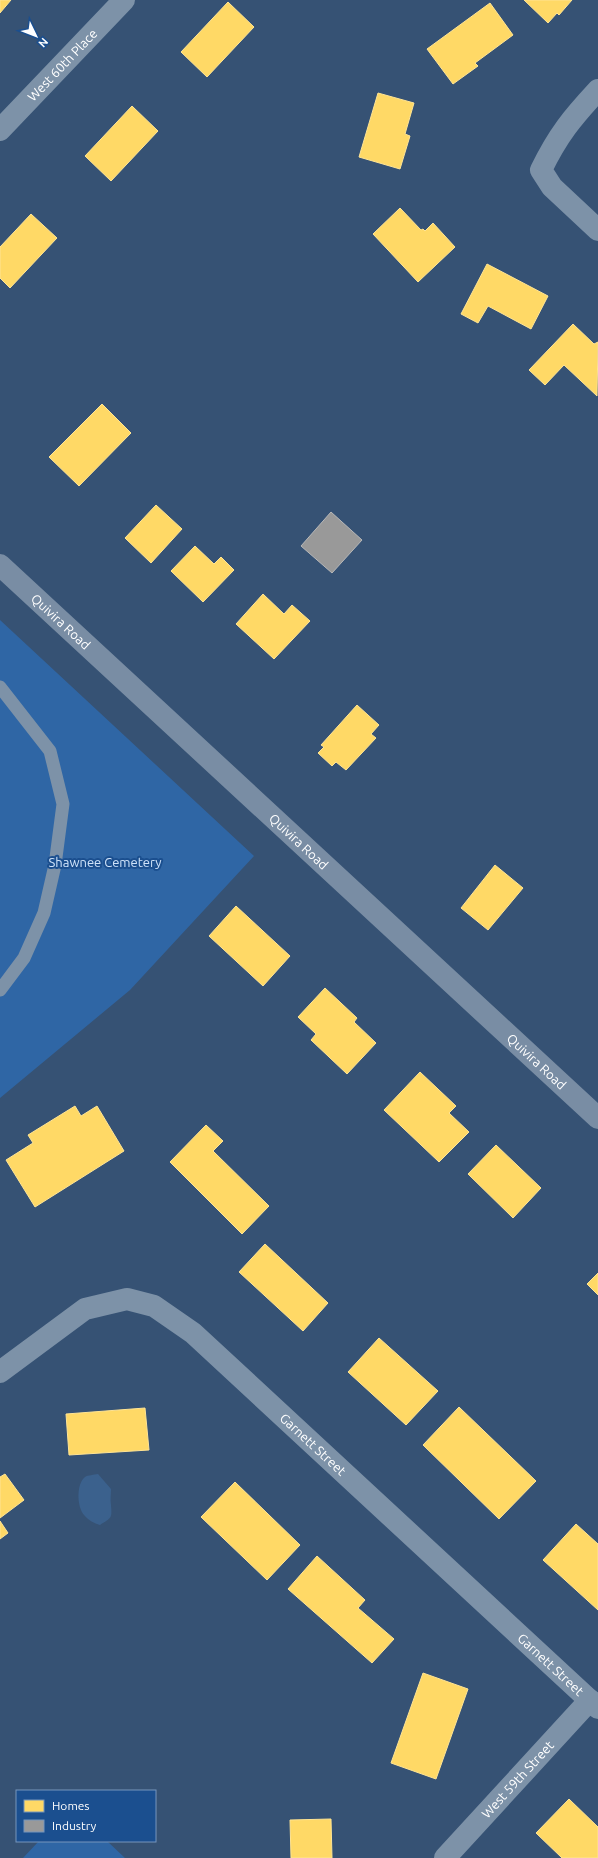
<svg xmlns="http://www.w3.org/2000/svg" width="598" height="1858" viewBox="0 0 598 1858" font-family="Ubuntu,sans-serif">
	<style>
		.green { fill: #2f66a5 }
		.water { fill: #3b618d }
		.homes { fill: #ffd966; stroke: #ffe494 }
		.industry { fill: #999; stroke: #b8b8b8 }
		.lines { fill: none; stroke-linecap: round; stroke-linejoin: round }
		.lane { stroke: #7d92a8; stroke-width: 13 }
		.street { stroke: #7d92a8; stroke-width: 22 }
		.secondary { stroke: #798da4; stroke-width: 22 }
		.labels { text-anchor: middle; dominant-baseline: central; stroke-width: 4; stroke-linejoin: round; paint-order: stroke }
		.street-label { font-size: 13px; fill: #fff; stroke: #1b4f8f }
		.park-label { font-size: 13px; fill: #cfe3fa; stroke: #1b4f8f }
	</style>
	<rect width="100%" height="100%" fill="#365274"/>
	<path class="green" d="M0 620 254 856 130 990 0 1098Z
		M39 1841H107L125 1858H23Z"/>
	<path class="water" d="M98 1474 111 1489C111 1494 110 1500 111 1505 112 1519 112 1517 100 1525 94 1523 89 1521 84 1515 77 1507 76 1484 85 1477 88 1475 94 1475 98 1474Z"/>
	<path class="homes" d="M0 0H11L0 13Z
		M524 0H572L559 15 557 13 548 23Z
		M228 2 254 27 207 77 181 52Z
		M490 3 513 35 475 63 478 66 453 84 427 49Z
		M378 93 414 103 405 134 410 136 400 169 359 157Z
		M132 106 158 131 111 181 85 156Z
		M400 208 421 230 423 229 425 231 433 223 455 247 418 282 373 234Z
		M31 214 57 238 10 288 0 278V247Z
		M487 264 548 296 531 329 488 306 478 323 461 314Z
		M573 324 594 344 598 342 597 396 564 365 545 385 529 370Z
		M102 404 131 433 79 486 49 457Z
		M156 505 182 529 151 563 125 538Z
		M195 546 214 564 221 557 234 570 203 602 171 571Z
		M263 594 284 614 292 605 310 621 274 659 236 624Z
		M357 705 379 725 371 734 376 738 346 770 336 762 332 766 318 753 324 747 321 745Z
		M495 865 523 888 488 930 461 908Z
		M236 906 290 956 263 986 209 936Z
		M325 988 357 1018 354 1022 376 1043 347 1074 311 1040 316 1034 298 1017Z
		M420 1072 456 1106 449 1113 469 1132 439 1162 384 1110Z
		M75 1106 81 1116 97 1106 124 1151 35 1207 6 1160 33 1143 28 1135Z
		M206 1125 223 1141 213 1151 269 1206 242 1234 170 1162Z
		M496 1145 541 1188 513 1218 468 1174Z
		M265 1244 328 1303 303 1331 239 1272Z
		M598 1273V1295L587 1284Z
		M379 1338 438 1391 406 1425 348 1372Z
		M459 1407 536 1481 499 1519 423 1445Z
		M145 1408 149 1450 69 1455 66 1414Z
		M5 1474 24 1500 0 1518V1477Z
		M235 1482 300 1545 267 1580 201 1517Z
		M0 1521 8 1533 0 1539Z
		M576 1524 598 1544V1610L543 1560Z
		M317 1556 365 1600 358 1608 394 1639 372 1663 288 1589Z
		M423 1673 468 1689 436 1779 391 1763Z
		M569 1799 598 1827V1858H562L536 1833Z
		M331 1819 332 1858H291L290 1820Z"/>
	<path class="industry" d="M331 512 362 540 332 573 301 546Z"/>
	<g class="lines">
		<path class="lane" d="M0 687 50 751 63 804 55 865 44 913 24 958 0 990"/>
		<g class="street">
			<path d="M598 90C572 118 558 135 541 170L552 187 598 230"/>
			<path id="s1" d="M0 130 124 0"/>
			<path id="s2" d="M0 1372 85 1309 127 1299 154 1306 193 1333 598 1708"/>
			<path id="s3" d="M445 1858 590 1700"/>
		</g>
		<path class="secondary" id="s4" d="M0 565 598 1118"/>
	</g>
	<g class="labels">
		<g class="street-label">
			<text stroke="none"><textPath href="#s1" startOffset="90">West 60th Place</textPath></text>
			<text stroke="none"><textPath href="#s4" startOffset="83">Quivira Road</textPath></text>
			<text stroke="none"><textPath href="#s4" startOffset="407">Quivira Road</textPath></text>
			<text stroke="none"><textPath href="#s4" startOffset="731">Quivira Road</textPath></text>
			<text stroke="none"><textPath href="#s2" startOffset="388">Garnett Street</textPath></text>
			<text stroke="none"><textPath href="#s2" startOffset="712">Garnett Street</textPath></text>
			<text stroke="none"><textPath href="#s3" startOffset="107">West 59th Street</textPath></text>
		</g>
		<g class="park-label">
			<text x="105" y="862">Shawnee Cemetery</text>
		</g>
	</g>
	<rect x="16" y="1790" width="140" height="52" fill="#1b4f8f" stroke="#7695bc"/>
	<rect x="24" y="1800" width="20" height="12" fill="#ffd966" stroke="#7695bc"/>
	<text x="52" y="1810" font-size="12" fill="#ffffff">Homes</text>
	<rect x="24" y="1820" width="20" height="12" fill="#999999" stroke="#7695bc"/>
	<text x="52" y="1830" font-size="12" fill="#ffffff">Industry</text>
	<g transform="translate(36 36) rotate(133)" stroke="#1b4f8f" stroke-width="3" paint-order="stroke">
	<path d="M0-3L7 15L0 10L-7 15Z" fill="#ffffff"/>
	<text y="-6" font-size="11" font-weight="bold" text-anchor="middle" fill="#ffffff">N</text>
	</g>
</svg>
